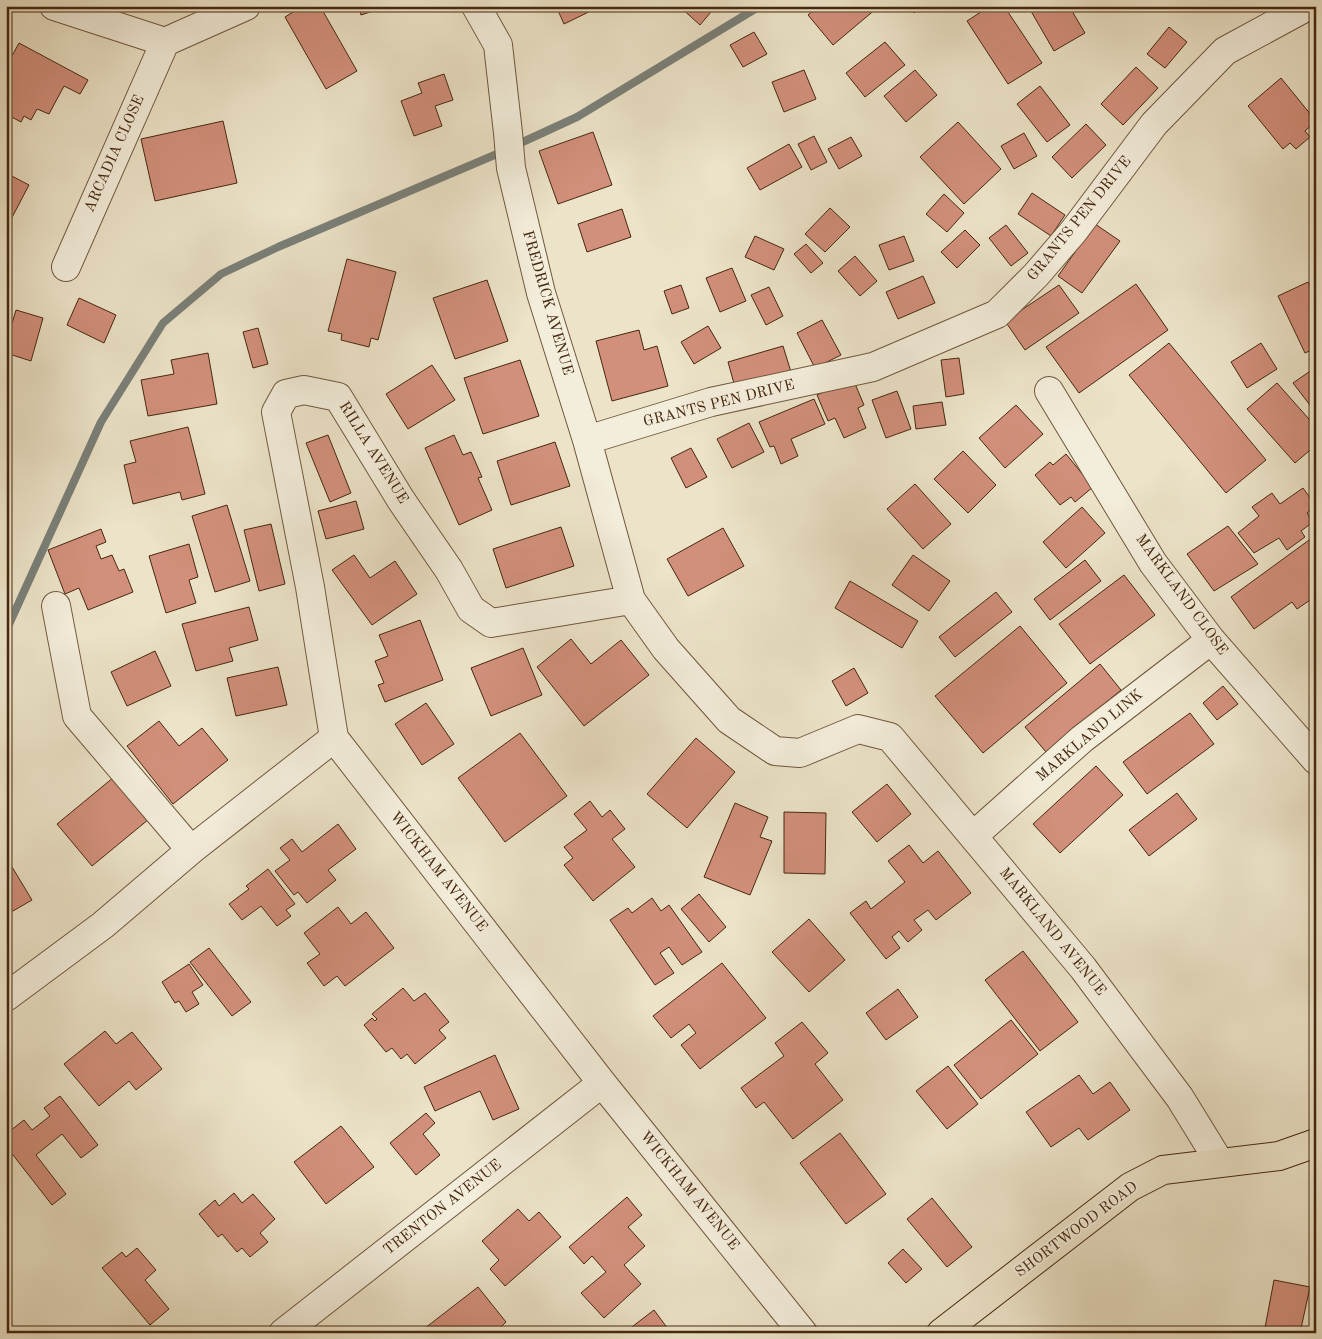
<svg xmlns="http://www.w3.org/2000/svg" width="1322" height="1339" viewBox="0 0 1322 1339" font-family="'Old Standard TT',serif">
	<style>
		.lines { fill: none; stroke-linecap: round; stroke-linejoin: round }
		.stream { stroke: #7a8079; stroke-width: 8 }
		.building { fill: #d28f7b; stroke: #46280e }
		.minor-casing { stroke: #70573c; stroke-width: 30 }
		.major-casing { stroke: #46280e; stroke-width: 30 }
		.minor { stroke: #f3eddb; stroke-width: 28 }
		.major { stroke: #ece3c8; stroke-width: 28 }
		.labels { text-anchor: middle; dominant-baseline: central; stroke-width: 4; stroke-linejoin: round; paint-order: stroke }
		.street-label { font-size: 15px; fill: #46280e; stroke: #f3eddb }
	</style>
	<rect width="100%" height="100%" fill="#ece3c8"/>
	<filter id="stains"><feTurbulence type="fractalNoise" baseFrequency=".004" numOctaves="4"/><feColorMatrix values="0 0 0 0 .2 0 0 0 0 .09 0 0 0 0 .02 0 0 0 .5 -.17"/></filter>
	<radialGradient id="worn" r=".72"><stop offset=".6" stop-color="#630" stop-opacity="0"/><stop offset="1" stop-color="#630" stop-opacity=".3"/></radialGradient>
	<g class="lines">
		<path class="stream" d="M514 146 577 117 760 6
			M6 631 101 422 163 323 221 274 278 247 504 151"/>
	</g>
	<path class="building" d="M303 6H320L357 71 326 89 285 17Z
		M358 6H378L379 9 361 15Z
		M556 6H601L564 24Z
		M679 6H716L700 25Z
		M816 6H875L877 8 833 45 808 15 817 7Z
		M909 6H923L914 13Z
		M990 6H1004L1042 63 1008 84 967 21Z
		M1028 6H1069L1085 33 1054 51Z
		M1169 27 1187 42 1165 68 1147 54Z
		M754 32 767 54 743 67 730 45Z
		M885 42 905 65 865 97 846 73Z
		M19 43 88 80 80 94 64 86 49 114 37 109 31 120 24 116 21 122 6 114V67Z
		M1136 67 1158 88 1123 125 1101 104Z
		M804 70 816 99 784 112 772 82Z
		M915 70 937 95 906 122 884 96Z
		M444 74 453 100 435 106 442 126 414 136 401 101 422 93 418 83Z
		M1281 78 1316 121 1305 131 1310 137 1296 149 1290 143 1283 149 1248 106Z
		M1040 86 1070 125 1047 142 1017 104Z
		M223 121 237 183 155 201 141 139Z
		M958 122 1001 169 964 204 920 157Z
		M1086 124 1106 145 1072 178 1052 157Z
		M593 132 612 185 558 204 539 151Z
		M1024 133 1037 156 1014 169 1001 146Z
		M814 136 827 162 811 170 798 144Z
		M851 137 862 156 839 169 828 149Z
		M789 144 802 167 760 190 747 168Z
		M6 173 29 185 7 227 6 226Z
		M1032 193 1065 215 1051 236 1018 214Z
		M944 194 964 213 947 232 926 214Z
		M830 208 850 227 825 252 805 234Z
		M622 209 631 237 587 252 578 224Z
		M1095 224 1120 241 1082 293 1058 276Z
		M1006 225 1028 253 1011 266 989 238Z
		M965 230 980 245 957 268 941 252Z
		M755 236 784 249 774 270 745 257Z
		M904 236 914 261 889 270 879 245Z
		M806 244 823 263 811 273 794 254Z
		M855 256 877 281 860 296 838 271Z
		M347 259 396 272 378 340 371 338 369 347 341 340 342 334 328 331Z
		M732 268 746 301 720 312 706 278Z
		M923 276 935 303 898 319 886 292Z
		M487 280 508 341 455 359 433 298Z
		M1308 282 1316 297V348L1305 353 1278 296Z
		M1136 284 1168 330 1079 393 1046 347Z
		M681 285 689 308 672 314 664 291Z
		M1059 285 1079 313 1025 350 1005 321Z
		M769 287 783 316 766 325 751 295Z
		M79 298 116 315 104 343 67 325Z
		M16 310 43 318 31 361 6 353V344Z
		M822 320 841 355 815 368 797 333Z
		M708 326 721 348 694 364 681 342Z
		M258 328 268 364 253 368 243 332Z
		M639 330 644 350 657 346 668 386 612 401 596 341Z
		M1169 343 1266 460 1226 493 1129 375Z
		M1261 343 1277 369 1247 388 1231 362Z
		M783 346 791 372 735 387 728 362Z
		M208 353 217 404 148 416 141 380 174 374 171 360Z
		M959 358 964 394 946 397 941 360Z
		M520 360 539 416 483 434 464 378Z
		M432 365 455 400 408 429 386 394Z
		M1316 367V413L1293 383Z
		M853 379 864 405 858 408 866 428 844 438 835 418 828 421 817 395Z
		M1277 383 1316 427V445L1295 463 1247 409Z
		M897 391 911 429 886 438 872 400Z
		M814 399 825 424 791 439 798 456 781 464 774 446 770 447 759 422Z
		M942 402 946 425 916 429 913 406Z
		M1016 405 1043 434 1005 468 979 438Z
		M749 423 764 452 732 468 717 439Z
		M188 427 205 494 182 500 180 492 133 504 124 465 136 462 130 441Z
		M328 435 351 493 330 502 306 443Z
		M454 435 463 455 471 452 482 477 478 478 492 510 459 525 425 448Z
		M555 442 570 486 511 505 497 461Z
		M691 448 707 477 686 488 671 458Z
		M963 451 996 485 968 513 934 479Z
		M1066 454 1093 487 1075 502 1071 497 1060 505 1035 475 1050 462 1053 465Z
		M915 484 951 524 923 549 887 509Z
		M1303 488 1316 506 1307 513 1313 522 1301 531 1305 537 1287 550 1279 538 1254 553 1238 533 1259 516 1252 507 1272 493 1280 504Z
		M356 501 364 529 326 539 318 511Z
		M227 505 250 581 215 592 192 516Z
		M1082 507 1105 533 1066 568 1043 542Z
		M271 524 285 584 259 591 244 530Z
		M1228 526 1258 564 1214 591 1187 554Z
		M561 527 574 566 506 588 493 549Z
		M723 528 744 566 688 596 667 559Z
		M101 529 106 542 96 546 101 559 112 555 119 571 124 569 133 592 88 610 79 588 65 594 48 550Z
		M1316 535V584L1311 588 1316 596 1297 609 1292 602 1254 629 1231 597Z
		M189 544 198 577 189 580 196 603 166 613 149 556Z
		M354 555 370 578 395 561 417 594 372 625 332 570Z
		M913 555 950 581 929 611 892 585Z
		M1085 560 1101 581 1050 620 1034 599Z
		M1124 575 1155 615 1090 664 1059 624Z
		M850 581 918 621 902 648 835 608Z
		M996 592 1012 612 955 657 939 637Z
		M249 607 258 640 229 648 233 661 196 671 182 624Z
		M420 620 443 680 385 702 378 685 384 683 375 661 388 656 379 635Z
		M1020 626 1067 683 983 753 935 696Z
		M571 639 591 664 621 640 649 675 584 726 537 667Z
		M523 648 542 695 491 716 471 668Z
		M155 651 171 686 127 706 111 672Z
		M1100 664 1121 690 1046 752 1025 727Z
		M278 667 287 705 236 716 227 678Z
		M854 668 868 693 846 706 832 681Z
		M1223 686 1238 704 1217 720 1203 703Z
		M426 703 454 744 422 765 395 724Z
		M1190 713 1214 744 1147 794 1123 762Z
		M159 721 179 746 202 728 228 760 173 804 127 746Z
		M520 733 567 796 505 842 458 778Z
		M696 738 735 772 687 828 647 794Z
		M1096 766 1123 795 1060 853 1033 824Z
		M114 777 149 819 92 866 57 824Z
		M887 784 911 814 877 842 852 812Z
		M1177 793 1197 819 1149 856 1129 830Z
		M590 801 602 817 610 810 625 829 612 839 635 867 593 901 564 865 573 858 564 847 587 830 574 814Z
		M735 803 768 817 760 837 772 841 750 895 704 877Z
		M784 812 826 813 825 874 784 873Z
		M338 824 356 849 328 870 336 880 307 903 298 892 294 895 275 871 290 860 280 848 292 839 302 852Z
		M909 845 923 863 938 851 971 893 936 920 928 910 914 920 922 930 908 942 899 931 892 937 900 948 886 959 850 913 866 901 871 909 905 882 888 861Z
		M6 857 32 900 6 915Z
		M268 869 295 904 286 910 291 916 277 926 261 906 242 920 229 904 249 889 246 886Z
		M699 894 726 927 709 942 681 909Z
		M652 898 661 911 669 905 702 952 682 965 669 947 660 953 674 973 655 985 610 920 628 908 632 913Z
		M338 907 351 924 366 912 394 948 345 986 337 976 324 986 307 963 320 954 304 933Z
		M809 919 845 960 809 992 772 952Z
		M209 948 251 1002 232 1016 190 962Z
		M1023 951 1078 1022 1040 1051 985 980Z
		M722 963 766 1018 700 1069 681 1045 696 1033 689 1024 671 1038 653 1016Z
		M189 964 203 985 192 992 199 1004 186 1012 179 1001 175 1003 162 982Z
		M403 988 414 1001 425 993 449 1022 439 1030 446 1038 415 1064 407 1054 401 1059 392 1048 386 1052 364 1025 372 1018 375 1021 377 1019 372 1014Z
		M898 989 918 1017 886 1040 866 1013Z
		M1011 1020 1038 1054 981 1099 954 1065Z
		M802 1022 828 1053 815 1064 843 1100 793 1139 764 1102 756 1108 741 1088 784 1056 775 1043Z
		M105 1031 116 1044 132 1032 162 1069 136 1090 129 1081 99 1106 64 1064Z
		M495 1055 519 1109 493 1120 480 1091 435 1111 424 1087Z
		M948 1066 978 1104 947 1129 916 1091Z
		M1079 1075 1093 1094 1110 1082 1130 1110 1088 1140 1079 1128 1051 1147 1026 1112Z
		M60 1096 98 1145 81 1158 62 1134 36 1155 66 1194 52 1205 6 1146V1134L24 1120 32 1130 50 1116 44 1108Z
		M426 1113 435 1123 423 1134 440 1155 416 1175 390 1143Z
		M341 1126 374 1167 326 1204 294 1162Z
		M840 1133 886 1194 846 1224 800 1163Z
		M234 1193 242 1203 253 1194 275 1219 260 1233 268 1242 250 1257 242 1248 237 1252 222 1234 218 1237 199 1214 215 1200 219 1206Z
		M627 1197 642 1215 628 1227 645 1246 624 1265 641 1284 604 1318 581 1293 606 1272 592 1256 584 1264 569 1247Z
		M932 1198 972 1247 947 1267 907 1219Z
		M518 1209 529 1221 539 1212 561 1237 505 1286 490 1269 499 1260 482 1241Z
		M137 1248 156 1270 145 1280 169 1309 150 1325 102 1268 122 1252 126 1257Z
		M903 1249 922 1269 906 1283 888 1263Z
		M1274 1280 1310 1287 1300 1333H1264Z
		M478 1287 506 1322 495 1333H421L420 1332Z
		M654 1310 671 1333H624Z"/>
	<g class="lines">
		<defs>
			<path id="minor" d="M54 6 165 42 246 6
				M476 6 498 45 508 133 511 168 541 293 587 440 631 600 666 649 729 720 775 751 800 753 858 729 890 737 1083 968 1180 1098 1220 1163
				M66 267 165 42
				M1049 391 1153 563 1211 640 1316 760
				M587 440 711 402 873 367 997 314 1036 275 1073 232 1154 124 1225 51 1308 6
				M631 600 491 623 471 609 449 570 401 500 338 397 304 390 286 394 276 412 310 587 334 738 602 1083 803 1333
				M56 606 77 716 191 850
				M973 836 1082 739 1211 640
				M6 997 103 925 191 850 334 738
				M283 1333 602 1083"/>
			<path id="major" d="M941 1333 1130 1187 1163 1170 1279 1156 1316 1143"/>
		</defs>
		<use href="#minor" class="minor-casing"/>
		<use href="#major" class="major-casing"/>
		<use href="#minor" class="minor"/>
		<use href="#major" class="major"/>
	</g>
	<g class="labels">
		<g class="street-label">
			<text transform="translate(115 154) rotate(-66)">ARCADIA CLOSE</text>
			<text transform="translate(1080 219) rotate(-51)">GRANTS PEN DRIVE</text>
			<text transform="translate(547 303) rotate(74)">FREDRICK AVENUE</text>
			<text transform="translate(719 404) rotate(-14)">GRANTS PEN DRIVE</text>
			<text transform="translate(373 453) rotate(58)">RILLA AVENUE</text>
			<text transform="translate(1181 595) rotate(54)">MARKLAND CLOSE</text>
			<text transform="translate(1090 736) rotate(-40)">MARKLAND LINK</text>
			<text transform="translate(438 872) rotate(52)">WICKHAM AVENUE</text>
			<text transform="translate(1052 932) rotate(51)">MARKLAND AVENUE</text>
			<text transform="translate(689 1191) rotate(51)">WICKHAM AVENUE</text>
			<text transform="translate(443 1208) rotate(-38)">TRENTON AVENUE</text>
			<text transform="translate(1077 1230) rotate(-37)">SHORTWOOD ROAD</text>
		</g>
	</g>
	<rect width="1322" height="1339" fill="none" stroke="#ece3c8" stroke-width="25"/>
	<rect x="8" y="8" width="1307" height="1324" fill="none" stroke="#46280e" stroke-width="2.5"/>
	<rect x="12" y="12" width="1297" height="1314" fill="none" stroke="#46280e"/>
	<rect width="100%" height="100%" filter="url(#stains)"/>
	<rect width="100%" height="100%" fill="url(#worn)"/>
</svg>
